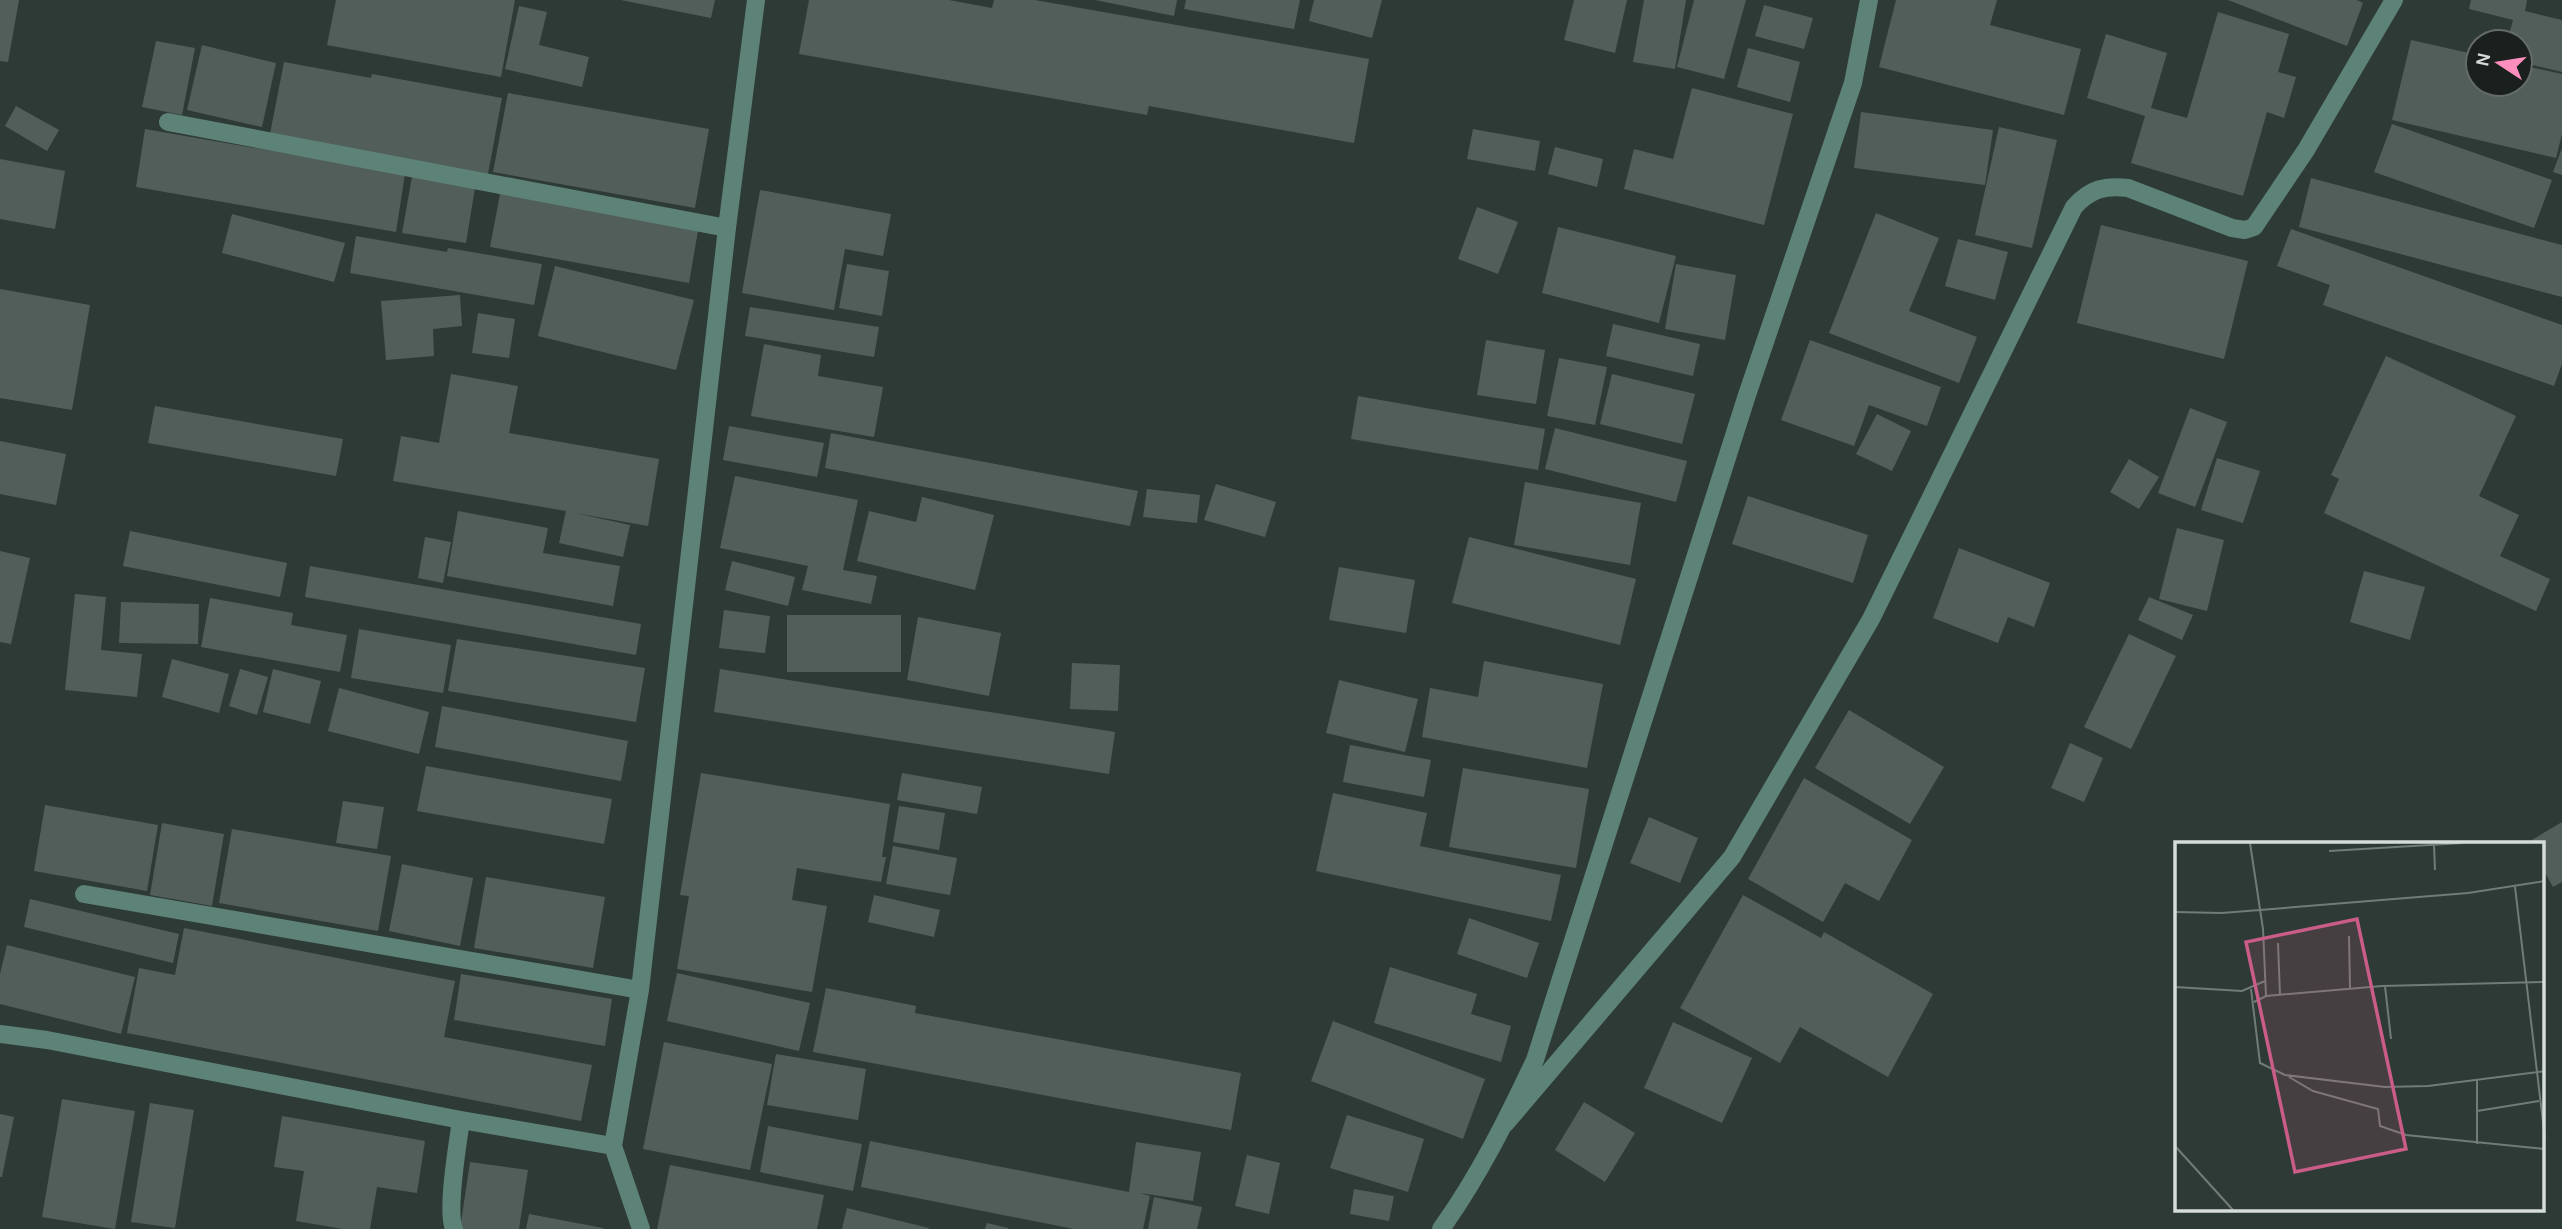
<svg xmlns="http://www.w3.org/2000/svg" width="2562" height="1229" viewBox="0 0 2562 1229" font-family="Karla,sans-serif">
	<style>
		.building { fill: #525e5a }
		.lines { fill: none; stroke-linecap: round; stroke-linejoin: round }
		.minor { stroke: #5d8277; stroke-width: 18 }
		.inset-road { fill: none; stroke: #717b77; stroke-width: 2 }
		.view { fill: #c95d87; fill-opacity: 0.15; stroke: #c95d87; stroke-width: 3.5 }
		.inset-edge { fill: none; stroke: #d5dcd9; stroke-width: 3.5 }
	</style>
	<rect width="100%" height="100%" fill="#2e3a36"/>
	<path class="building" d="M0 0H19L8 62 0 61Z
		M336 0H515L501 77 327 45Z
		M621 0H715L711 18Z
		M809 0H949L992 8 994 0H1035L1369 59 1354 143 1149 106 1147 115 799 54Z
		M1095 0H1177L1174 16Z
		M1186 0H1300L1294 29 1184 9Z
		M1314 0H1382L1372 38 1309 21Z
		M1574 0H1627L1615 53 1564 40Z
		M1644 0H1686L1675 69 1633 62Z
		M1694 0H1746L1724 79 1677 67Z
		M1896 0H1997L1990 25 2081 49 2064 115 1879 67Z
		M2228 0H2357L2363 3 2347 46Z
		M2471 0H2527L2525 11 2562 20V72L2520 62V42H2507L2513 20 2469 9Z
		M1764 5 1813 18 1804 49 1755 36Z
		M519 6 547 12 539 45 589 57 582 87 505 69Z
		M2218 12 2289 34 2278 72 2296 77 2284 118 2267 112 2243 196 2131 163 2145 116 2087 98 2106 34 2167 53 2151 108 2187 118Z
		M2411 40 2478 55V84H2520V65L2562 74V134L2556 158 2392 120Z
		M156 41 195 48 182 115 142 107Z
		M202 45 276 63 262 127 187 110Z
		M1748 48 1800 62 1790 102 1737 87Z
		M284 62 371 78 372 74 502 98 488 174 270 134Z
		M1692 88 1793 114 1764 225 1624 189 1634 149 1673 159Z
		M508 93 709 129 695 208 493 172Z
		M16 106 59 130 47 151 5 126Z
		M1861 112 1993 130 1985 185 1854 168Z
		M2392 124 2552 180 2534 228 2374 172Z
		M1999 127 2057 140 2032 248 1975 235Z
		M145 129 405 174 396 232 136 187Z
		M1473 129 1540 141 1535 171 1467 159Z
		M1555 147 1603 159 1597 187 1548 174Z
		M2562 148V175L2553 172Z
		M0 159 65 171 55 229 0 219Z
		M412 177 475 188 466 243 402 233Z
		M2311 178 2562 245V297L2299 227Z
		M501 189 699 225 689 283 490 247Z
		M760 190 891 214 883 256 845 249 834 310 742 293Z
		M1477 207 1518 222 1498 274 1458 259Z
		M1876 213 1939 238 1909 311 1977 337 1959 383 1829 333Z
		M232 214 345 243 334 282 222 253Z
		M2101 225 2248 261 2224 359 2077 323Z
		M1558 227 1676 256 1659 323 1542 293Z
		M2291 229 2562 325V364L2554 386 2323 305 2330 285 2277 266Z
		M356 236 447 252 448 248 542 264 534 305 350 273Z
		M1958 239 2008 252 1995 300 1945 286Z
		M847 264 889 271 882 316 839 308Z
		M1676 264 1736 275 1725 340 1665 329Z
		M555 266 694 300 676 370 538 336Z
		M0 289 90 305 72 410 0 398Z
		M460 295 462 326 433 329 434 356 386 360 381 301Z
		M750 307 879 327 874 357 745 336Z
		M478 313 515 319 509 358 472 353Z
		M1613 324 1700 344 1693 376 1606 356Z
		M1486 340 1545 350 1536 404 1477 395Z
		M1810 340 1941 387 1927 426 1869 405 1854 446 1781 420Z
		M764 344 821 355 818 376 883 387 874 437 751 416Z
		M2386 356 2516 416 2479 496 2519 515 2500 556 2550 579 2536 611 2324 513 2339 479 2331 475Z
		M1559 358 1607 367 1595 425 1547 416Z
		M451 374 518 386 509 433 659 459 648 526 575 513 630 525 623 557 559 543 566 511 393 481 401 436 439 443Z
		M1612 374 1695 394 1682 444 1600 424Z
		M1358 396 1545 429 1538 470 1351 439Z
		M155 406 343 439 336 476 148 443Z
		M2190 408 2227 422 2195 507 2158 493Z
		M1877 414 1911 431 1892 471 1856 454Z
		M729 426 824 443 817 477 723 460Z
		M1555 428 1687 461 1676 502 1545 469Z
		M831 433 1138 491 1130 526 825 468Z
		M0 441 66 454 56 505 0 494Z
		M2217 458 2260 471 2243 523 2201 510Z
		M2129 459 2159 477 2139 509 2110 492Z
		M735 476 858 500 843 570 877 576 871 604 802 590 808 566 720 548Z
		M1525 482 1641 503 1630 565 1514 545Z
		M1216 484 1276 502 1265 537 1204 520Z
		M1147 489 1200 495 1197 523 1143 517Z
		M1748 496 1868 535 1853 583 1732 544Z
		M922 497 994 515 975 590 857 561 869 511 916 522Z
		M458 511 548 528 543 553 620 566 613 606 447 576Z
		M2177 528 2224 540 2207 611 2159 599Z
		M130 531 287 563 280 597 123 566Z
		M425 537 451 542 443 583 418 578Z
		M1469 537 1636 579 1620 645 1452 603Z
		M1959 548 2050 583 2034 627 2008 617 1998 643 1933 618Z
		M0 551 30 558 11 644 0 642Z
		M732 561 795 577 788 606 725 590Z
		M310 566 641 624 636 655 305 597Z
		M1339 567 1415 580 1406 633 1329 620Z
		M2364 571 2425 587 2410 640 2350 622Z
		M75 594 106 597 101 650 142 654 137 697 65 690Z
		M2149 597 2193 615 2182 640 2138 620Z
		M210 598 293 613 291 625 347 635 340 672 201 647Z
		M121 602 199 604 198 644 119 643Z
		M724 610 770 616 765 653 719 648Z
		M787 615H901V672H787Z
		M918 617 1001 633 989 696 907 680Z
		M359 629 451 645 443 693 351 678Z
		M2129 634 2176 656 2131 749 2084 727Z
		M457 639 645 668 636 722 448 691Z
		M172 659 229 674 219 713 162 697Z
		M1484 661 1603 684 1587 768 1422 737 1430 688 1478 697Z
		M1072 663 1120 665 1118 711 1070 709Z
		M240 669 268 677 257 715 229 706Z
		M273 669 321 681 310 724 263 712Z
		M720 669 1115 732 1109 774 714 712Z
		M1339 680 1418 699 1405 752 1326 733Z
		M339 688 429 712 419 754 328 731Z
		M442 706 628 741 621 781 435 747Z
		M1849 710 1944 767 1910 824 1815 768Z
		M2070 743 2103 758 2084 802 2051 788Z
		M1350 745 1431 760 1424 797 1343 782Z
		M426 766 612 799 604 844 417 811Z
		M1463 768 1589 789 1576 868 1449 847Z
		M701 773 890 804 882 857H886L881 882 797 868 792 900 827 906 812 992 677 969 689 896 680 895Z
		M902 773 982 787 977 814 897 800Z
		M1804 778 1912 840 1879 901 1845 883 1823 922 1748 879Z
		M1333 793 1427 813 1420 846 1561 875 1551 921 1316 871Z
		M343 801 384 807 377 849 336 843Z
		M45 805 158 825 147 891 34 871Z
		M899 806 945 813 939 850 893 842Z
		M1649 817 1698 838 1680 883 1630 863Z
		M2562 822V882L2553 887 2543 869V844H2525Z
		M162 823 224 834 212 906 150 895Z
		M232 829 391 856 378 931 219 903Z
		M893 846 957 858 950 895 886 884Z
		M402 864 473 878 460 946 389 931Z
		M486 877 605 897 593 968 474 948Z
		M874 895 940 910 934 937 868 922Z
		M1743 895 1821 938 1824 932 1933 994 1888 1077 1800 1027 1780 1063 1680 1008Z
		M30 899 179 934 173 963 24 927Z
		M1469 918 1539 943 1527 978 1457 954Z
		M184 928 455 981 444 1037 592 1065 581 1121 127 1033 139 968 175 975Z
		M7 945 135 977 121 1034 0 1004V974Z
		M1390 967 1477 994 1471 1014 1511 1026 1501 1062 1374 1023Z
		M677 973 810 1003 799 1051 667 1021Z
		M461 974 612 999 605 1046 454 1020Z
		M826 988 916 1006 915 1013 1241 1073 1231 1130 813 1052Z
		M1333 1021 1485 1079 1463 1139 1311 1081Z
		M1673 1022 1752 1058 1722 1123 1644 1088Z
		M664 1042 772 1064 750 1170 643 1149Z
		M776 1054 866 1069 858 1120 767 1105Z
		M62 1099 135 1111 115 1229 42 1217Z
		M1584 1102 1635 1133 1605 1182 1555 1150Z
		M150 1103 194 1110 175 1228 131 1222Z
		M0 1114 14 1117 2 1177H0Z
		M1347 1115 1424 1139 1408 1192 1330 1168Z
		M282 1116 425 1141 417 1193 377 1187 370 1229H343L296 1221 304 1171 274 1167Z
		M768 1126 862 1144 853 1191 760 1172Z
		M870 1141 1129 1192 1136 1142 1201 1152 1193 1201 1140 1193 1150 1196 1143 1229H1074L861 1187Z
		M1247 1155 1280 1163 1269 1214 1235 1206Z
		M470 1162 528 1170 519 1229H460Z
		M670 1165 824 1195 817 1229H657Z
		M1354 1189 1394 1196 1389 1221 1350 1214Z
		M1154 1197 1202 1207 1197 1229H1148Z
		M847 1208 929 1228 928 1229H842Z
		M529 1214 603 1228V1229H526Z
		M987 1223 1008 1228V1229H985Z"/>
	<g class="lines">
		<path class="minor" d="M168 122 727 228
			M84 894 640 990
			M0 1034 47 1040 461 1120 613 1146
			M1505 1124 1732 857 1871 619 2074 207C2090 189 2105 185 2128 188L2232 228 2245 230 2254 227 2306 150 2394 0
			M454 1229C446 1210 458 1143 461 1120
			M641 1229 613 1146 640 990 727 228 756 0
			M1441 1229C1479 1176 1507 1119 1535 1060L1747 395 1853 83 1869 0"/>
	</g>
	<g transform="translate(2175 842)">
		<rect width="369" height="369" fill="#2e3a36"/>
		<path class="inset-road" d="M75 1 88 87 91 154M259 3 260 28M154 9 288 1M340 45 370 297M0 70 47 71 293 51 370 39M174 94 175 146M103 101 105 153M210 144 216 197M0 145 67 149 90 139M76 147 85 221 110 233 210 245 253 244 370 229M79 160 91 154 207 144 370 140M114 235 138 249 203 267 205 284 231 293 370 307M302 238V302M302 269 364 259M0 304 58 368"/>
		<path class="view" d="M182 77 231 307 120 330 71 100Z"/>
		<rect width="369" height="369" class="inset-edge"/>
	</g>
	<g transform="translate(2499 63) rotate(282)"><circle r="33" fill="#1a201e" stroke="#656b69" stroke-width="2"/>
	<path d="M0-5L12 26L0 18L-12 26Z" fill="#fe8ebe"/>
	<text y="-10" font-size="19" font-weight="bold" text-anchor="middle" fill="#d5dcd9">N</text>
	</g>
</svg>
